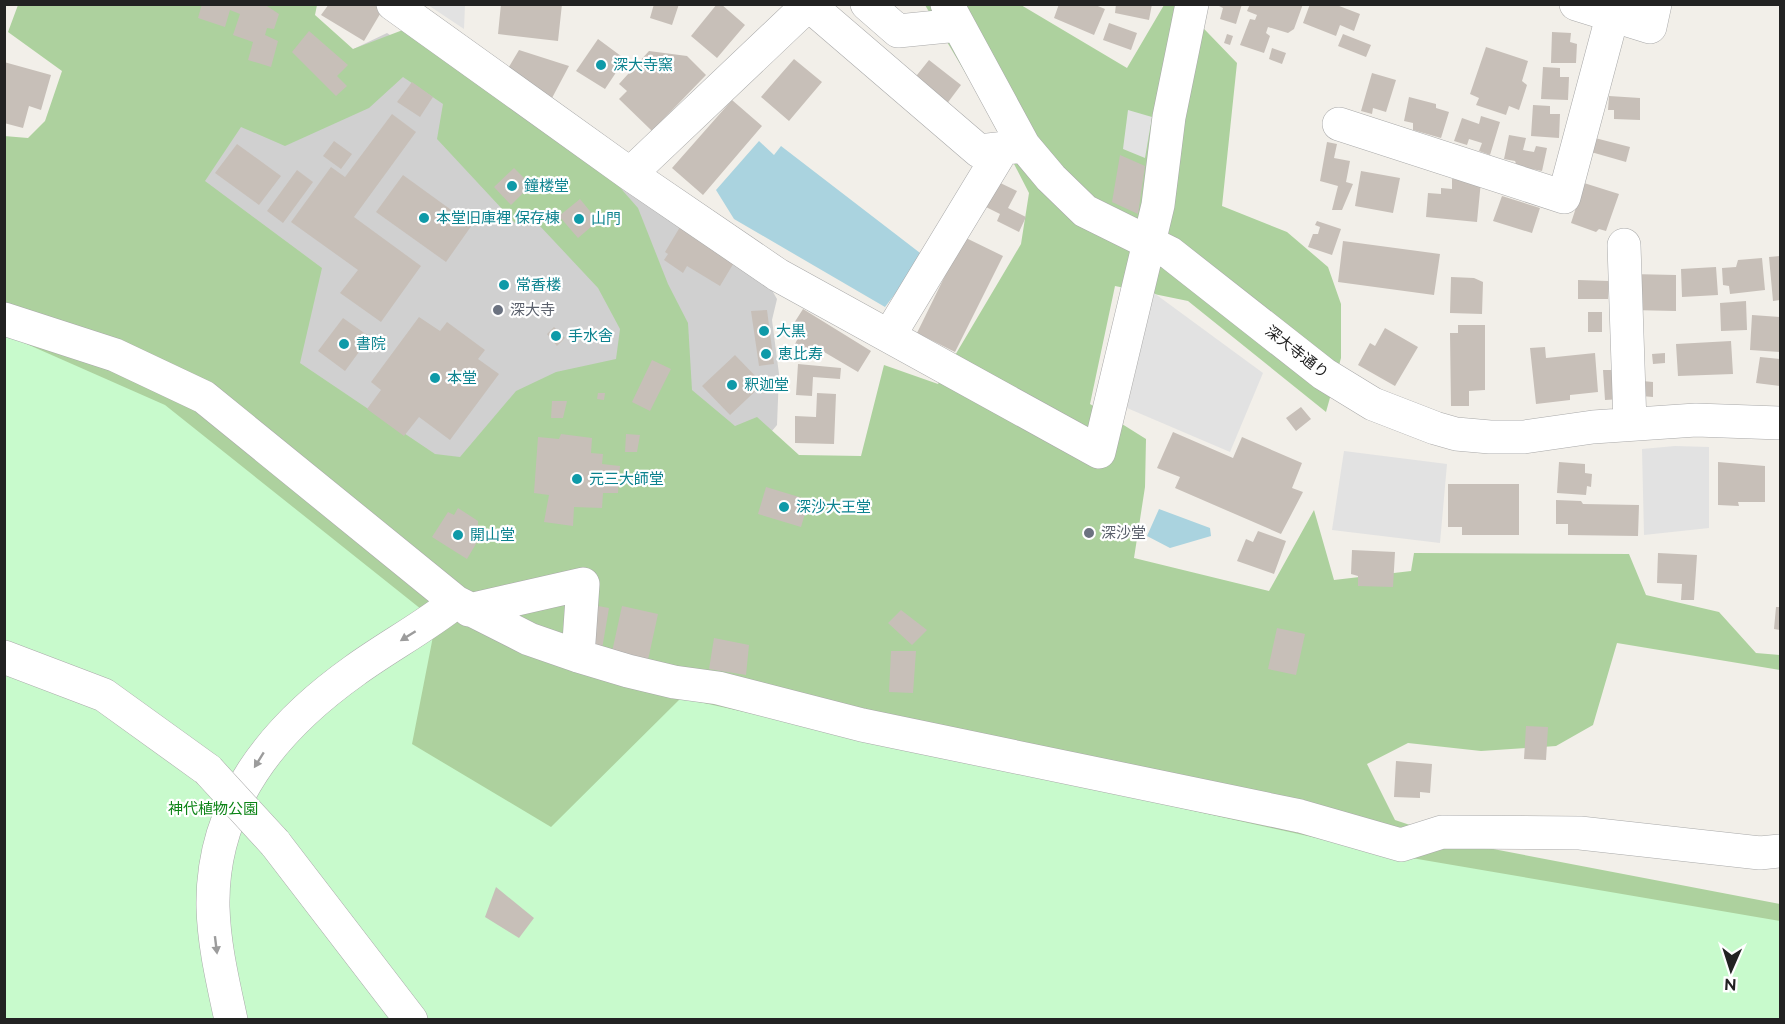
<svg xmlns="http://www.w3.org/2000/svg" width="1785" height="1024" viewBox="0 0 1785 1024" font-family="Raleway,'Noto Sans JP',sans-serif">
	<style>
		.religious { fill: #d0d0d0 }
		.forest { fill: #add19e; fill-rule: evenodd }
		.park { fill: #c8facc }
		.parking { fill: #e2e2e2 }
		.water { fill: #aad3df }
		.building { fill: #c7bfb8 }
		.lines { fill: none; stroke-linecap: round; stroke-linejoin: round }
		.minor-casing { stroke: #a9a9a9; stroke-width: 34 }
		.minor { stroke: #fff; stroke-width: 33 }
		.minor-bridge-casing { stroke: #a9a9a9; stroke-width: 34; stroke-linecap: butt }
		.minor-bridge { stroke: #fff; stroke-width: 33 }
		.oneway { fill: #9c9c9c }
		.culture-dot { fill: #0f9aa8; stroke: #fff; stroke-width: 2 }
		.worship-dot { fill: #6b7280; stroke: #fff; stroke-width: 2 }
		.labels { text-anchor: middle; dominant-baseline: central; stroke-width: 4.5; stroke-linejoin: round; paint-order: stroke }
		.culture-label { font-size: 15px; fill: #0d838f; stroke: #fff; text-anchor: start }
		.worship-label { font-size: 15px; fill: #5b616d; stroke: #fff; text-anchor: start }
		.street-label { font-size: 15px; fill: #222; stroke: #fff }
		.park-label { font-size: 15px; fill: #0c8416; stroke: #fff }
	</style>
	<rect width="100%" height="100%" fill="#f2efe9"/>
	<path class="religious" d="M387 33 579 161 765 278 777 299 772 320 779 374 777 425 760 445 384 528 181 192 247 100Z"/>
	<path class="forest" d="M18 5H317L315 15 353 49 408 28 602 167 638 208 668 284 688 323 692 390 735 426 757 417 799 455 861 456 884 365 938 384 1021 244 1029 193 978 94 925 5H1021L1127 68 1164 5H1181L1237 63 1222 206 1287 232 1328 267 1341 304V358L1326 412 1188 301 1115 286 1090 404 1146 439 1145 487 1134 558 1269 591 1314 510 1334 580 1411 571 1414 553 1629 554 1646 595 1719 612 1756 653 1780 655V670L1617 643 1593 725 1556 746 1481 751 1408 743 1367 764 1395 820 1467 844 1780 904V1019H199L5 481 4 136 28 138 45 121 62 71 8 32ZM403 77 443 104 437 139 515 223 539 225 598 288 620 329 616 359 556 372 516 391 460 457 435 454 300 363 322 268 205 181 241 127 285 146 369 108Z"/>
	<path class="park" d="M4 334 165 405 436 621 412 744 551 827 681 698 1394 855 1780 921V1019H5Z"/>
	<path class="parking" d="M428 5H465L464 29Z
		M1128 110 1152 117 1145 158 1123 149Z
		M1154 293 1263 373 1230 452 1127 408Z
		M1675 446 1709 447V528L1644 535 1642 449Z
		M1344 451 1447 464 1440 543 1332 530Z"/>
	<path class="water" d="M759 141 774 155 781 146 924 256 885 307 734 219 716 190Z
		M1159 509 1210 528 1211 536 1170 548 1147 536Z"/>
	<path class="building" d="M202 4H264L279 14 274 29 267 28 265 35 278 41 271 67 248 60 253 42 233 35 240 14 230 10 225 27 198 18Z
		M329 4H375L383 9 364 41 321 15Z
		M501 4H562L558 41 498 34Z
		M654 4H679L672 25 650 18Z
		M717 4H721L745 25 717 58 691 36Z
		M1059 4H1093L1105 9 1094 35 1054 18Z
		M1116 4H1152L1149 20 1115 13Z
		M1215 4H1242L1236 24 1220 19 1223 8Z
		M1250 4H1303L1294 29 1288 33 1268 27 1266 33 1270 36 1264 53 1240 45 1250 19 1255 20 1257 15 1247 11Z
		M1310 4H1334L1360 14 1354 31 1340 25 1336 36 1303 23Z
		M1109 23 1137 33 1131 50 1103 40Z
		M309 31 348 65 337 76 347 86 336 96 292 52Z
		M1552 32 1571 33 1570 42 1577 44 1576 63H1551Z
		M1227 34 1233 36 1230 45 1224 43Z
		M1343 34 1371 45 1366 57 1338 46Z
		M598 39 625 59 605 89 576 71Z
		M1486 47 1528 61 1522 81 1527 85 1519 110 1509 106 1506 115 1476 105 1479 98 1470 94Z
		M1272 48 1286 53 1282 64 1269 59Z
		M519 50 569 66 552 98 506 72Z
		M649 51 687 56 706 75 652 131 619 99 627 91 619 84Z
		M794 59 822 82 789 121 761 97Z
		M929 60 961 85 946 105 913 80Z
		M4 62 51 75 41 110 29 106 23 128 4 123Z
		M1543 67 1560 68V77H1569L1568 100 1541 99Z
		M1372 73 1396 80 1386 112 1373 108 1372 114 1361 111Z
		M412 82 433 97 420 117 397 102Z
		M1609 96 1640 98V120L1614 119V110H1608Z
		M1409 97 1436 104V108L1449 112 1441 138 1413 130V123L1404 121Z
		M732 100 762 126 703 195 672 168Z
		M1533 105 1550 106V114H1560L1559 138 1531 136Z
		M392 114 416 132 354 217 421 266 381 322 340 293 358 270 291 222 331 167 345 177Z
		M1481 116 1500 122 1490 155 1479 151 1482 143 1469 139 1467 145 1454 141 1462 118 1479 124Z
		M1509 135 1526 138 1523 150 1534 152 1536 146 1547 148 1542 171 1517 166 1515 161 1504 159Z
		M1595 138 1630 147 1626 162 1591 152Z
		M334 141 352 154 341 169 323 156Z
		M1327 142 1337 144 1334 158 1350 161 1346 182 1353 184 1342 210H1332L1338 186 1320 181Z
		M237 144 281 176 259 205 215 173Z
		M1120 155 1145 166 1138 214 1112 202Z
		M514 168 531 185 511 205 494 187Z
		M297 170 313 182 283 223 267 211Z
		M1361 171 1400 178 1393 213 1355 206Z
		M403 175 472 225 446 262 376 212Z
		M1452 179 1481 181 1477 222 1426 217 1428 193 1441 194V188L1452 189Z
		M994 180 1017 191 1008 208 1026 217 1019 232 997 221 1000 214 982 205Z
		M1584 183 1619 194 1606 231 1599 229 1596 232 1571 223Z
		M1502 196 1540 208 1532 233 1493 221Z
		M580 199 598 221 578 238 559 216Z
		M1317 221 1341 229 1332 255 1308 247 1313 234H1318L1320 227 1315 225Z
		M680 227 735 261 720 286 687 266 683 273 664 260 668 254 665 252Z
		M964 237 1003 256 955 352 917 333Z
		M1343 241 1440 254 1434 295 1338 282Z
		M1780 256V300L1773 301 1769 257Z
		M1762 258 1765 290 1730 294 1729 286 1723 285 1722 268 1736 267 1738 260Z
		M1716 267 1718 295 1682 297 1681 269Z
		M1631 274 1676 275V311L1631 310Z
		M1451 277 1474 278 1483 282 1482 314 1450 313Z
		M503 279 511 285 505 292 497 286Z
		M1578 280 1609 281 1608 299H1578Z
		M1746 301 1747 330 1721 331 1720 303Z
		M803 309 871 351 858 372 819 349 815 357 794 346 799 336 789 331Z
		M767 310 774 364 759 366 751 311Z
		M1588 312H1602V332H1588Z
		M1752 315 1780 317V352L1750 350Z
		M419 317 440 331 447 322 485 350 478 359 499 374 450 440 419 417 404 436 367 409 381 390 371 382Z
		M343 318 370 337 345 371 318 351Z
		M1458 325H1485V390L1469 391V406H1451L1450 333H1458Z
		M554 327 565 338 557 346 547 334Z
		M1385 328 1418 347 1395 386 1358 365 1370 343 1375 346Z
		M1731 341 1733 374 1678 376 1676 344Z
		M1545 347 1546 358 1595 353 1598 392 1570 395V400L1536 404 1530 348Z
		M1665 353V363L1653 364 1652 354Z
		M735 355 763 384 730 415 702 386Z
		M1760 357 1780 359V386L1756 383Z
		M652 360 671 369 650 411 632 402Z
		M798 364 841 368 840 379 813 377 812 396 796 395Z
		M1603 370H1620L1622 399 1605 400Z
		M1642 381 1653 382V397L1641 396Z
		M598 393H605L604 400 597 399Z
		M817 393 836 394 834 444 795 443V416L816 417Z
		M552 401H567L563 418H551Z
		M1301 407 1311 419 1296 431 1286 418Z
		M1173 432 1233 458 1242 437 1302 463 1292 488 1303 492 1281 534 1175 488 1180 477 1157 468Z
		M561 434 592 438 591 453 603 454 602 464 620 466 618 493H603L602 508 574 507 573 526 544 522 549 495 534 493 538 437 559 439Z
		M626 434 640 435 637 452H625Z
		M1559 462 1585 464V473L1592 474 1591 487 1587 486 1586 495 1557 493Z
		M1718 462 1765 466V502H1738L1739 506 1718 505Z
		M1448 484H1519V535H1462V527H1448Z
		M766 487 809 500 801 527 758 514Z
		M1556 500 1581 501 1583 504 1639 505 1638 536 1568 535V524H1556Z
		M458 508 478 521V529L483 532 467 559 432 537 448 512 454 515Z
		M1258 531 1286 541 1274 574 1237 561 1246 539 1253 542Z
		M1352 550 1395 552 1393 587 1358 586V576L1351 574Z
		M1658 553 1697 555 1694 600H1681L1682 584 1657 583Z
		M587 604 609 608 602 649 580 646Z
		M622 606 658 614 648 660 612 652Z
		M1776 607H1780V630L1774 629Z
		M901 610 927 630 912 645 888 623Z
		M1277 628 1305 634 1296 675 1268 669Z
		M714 638 749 645 746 675 709 669Z
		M891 651H916L913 693 889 692Z
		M1526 726 1548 727 1546 760 1524 759Z
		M1396 761 1432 764 1430 793 1420 792V798L1394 797Z
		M496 887 534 918 519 938 485 917Z"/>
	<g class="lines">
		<defs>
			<path id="minor" d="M393 4 630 174 778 275 1099 452 1158 205 1169 117 1192 4
				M867 4 898 31 958 25
				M947 4 1024 146 1051 178 1085 211 1170 253 1324 374 1373 404 1435 428 1456 434 1490 437H1524L1593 427 1696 420 1780 423
				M1576 4 1650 27 1655 4
				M809 5 979 151 1024 146
				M1339 124 1564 197 1612 17
				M630 174 809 4
				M1624 245 1630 424
				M4 319 115 355 204 397 456 602 529 639 578 656 628 671 674 682 718 688 862 725 1300 816 1401 845 1442 832 1580 833 1760 853 1780 851
				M889 336 1003 148
				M469 610 583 584 578 656
				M4 657 104 695 208 770
				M275 843 411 1020
				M231 1020C223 982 214 946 213 907 211 803 274 728 354 671 387 647 423 628 456 602"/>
		</defs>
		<use href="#minor" class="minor-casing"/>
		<use href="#minor" class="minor"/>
		<defs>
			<path id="minor-bridge" d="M208 770 275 843"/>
		</defs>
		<use href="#minor-bridge" class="minor-bridge-casing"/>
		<use href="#minor-bridge" class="minor-bridge"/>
	</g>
	<defs><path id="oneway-solid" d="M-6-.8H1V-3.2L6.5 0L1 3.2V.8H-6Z" transform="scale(1.5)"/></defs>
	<g class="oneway">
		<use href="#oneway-solid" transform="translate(408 636) rotate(148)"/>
		<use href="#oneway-solid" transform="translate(259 760) rotate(122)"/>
		<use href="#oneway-solid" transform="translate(216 945) rotate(83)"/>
	</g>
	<g class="culture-dot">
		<circle cx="601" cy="65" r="6"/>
		<circle cx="512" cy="186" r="6"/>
		<circle cx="424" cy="218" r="6"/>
		<circle cx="579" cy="219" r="6"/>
		<circle cx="504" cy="285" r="6"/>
		<circle cx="764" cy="331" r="6"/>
		<circle cx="556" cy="336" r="6"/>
		<circle cx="344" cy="344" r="6"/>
		<circle cx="766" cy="354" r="6"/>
		<circle cx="435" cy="378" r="6"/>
		<circle cx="732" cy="385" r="6"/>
		<circle cx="577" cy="479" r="6"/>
		<circle cx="784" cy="507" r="6"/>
		<circle cx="458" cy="535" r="6"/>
	</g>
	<g class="worship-dot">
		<circle cx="498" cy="310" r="6"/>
		<circle cx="1089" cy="533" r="6"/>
	</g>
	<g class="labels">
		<g class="culture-label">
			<text x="613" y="65">深大寺窯</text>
			<text x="524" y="186">鐘楼堂</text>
			<text x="436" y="218">本堂旧庫裡 保存棟</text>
			<text x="591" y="219">山門</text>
			<text x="516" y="285">常香楼</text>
			<text x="776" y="331">大黒</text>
			<text x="568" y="336">手水舎</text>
			<text x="356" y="344">書院</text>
			<text x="778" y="354">恵比寿</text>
			<text x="447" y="378">本堂</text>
			<text x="744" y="385">釈迦堂</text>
			<text x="589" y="479">元三大師堂</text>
			<text x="796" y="507">深沙大王堂</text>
			<text x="470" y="535">開山堂</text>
		</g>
		<g class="worship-label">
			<text x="510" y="310">深大寺</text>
			<text x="1101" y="533">深沙堂</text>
		</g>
		<g class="street-label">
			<text transform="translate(1297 352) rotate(38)">深大寺通り</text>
		</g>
		<g class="park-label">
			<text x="213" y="809">神代植物公園</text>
		</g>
	</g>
	<rect width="1785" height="1024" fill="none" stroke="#222222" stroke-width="12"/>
	<g transform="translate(1731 970) rotate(183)" stroke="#ffffff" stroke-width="4.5" paint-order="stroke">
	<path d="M0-4.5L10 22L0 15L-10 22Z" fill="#222222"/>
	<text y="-9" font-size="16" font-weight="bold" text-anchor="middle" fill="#222222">N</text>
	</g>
</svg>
